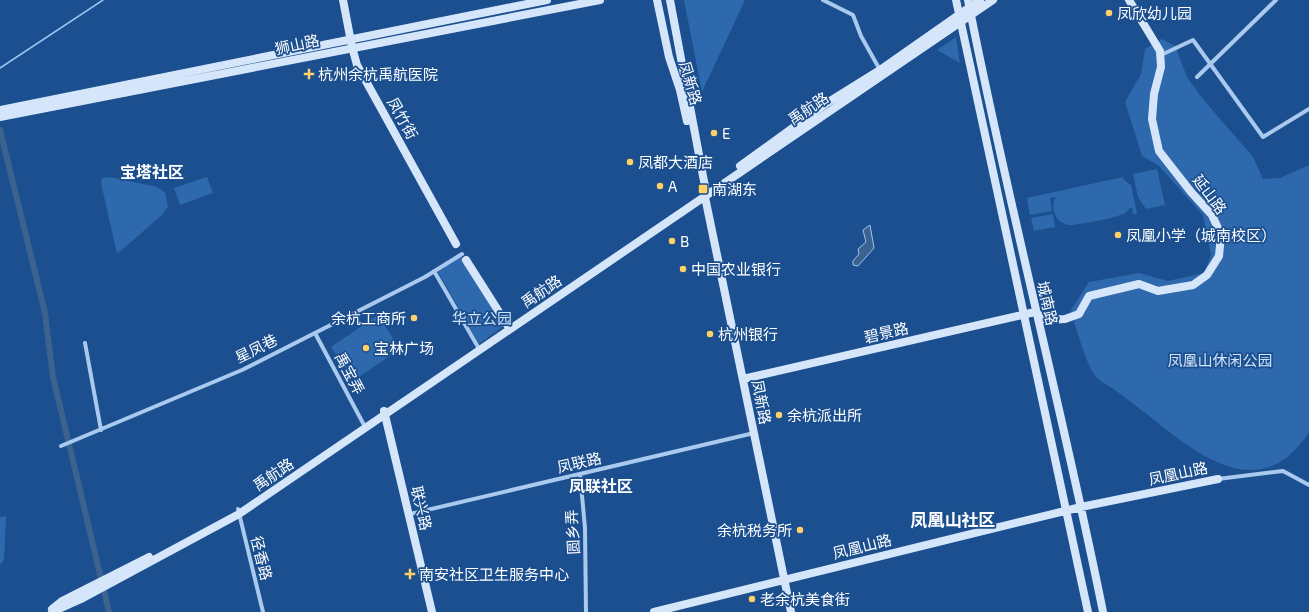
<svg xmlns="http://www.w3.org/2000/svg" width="1309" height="612" viewBox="0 0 1309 612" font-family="'Exo 2','Noto Sans SC',sans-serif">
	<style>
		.green { fill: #2e69ad }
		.water { fill: #3c6290; stroke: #9cc4f0 }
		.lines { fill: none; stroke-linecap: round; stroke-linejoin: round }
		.stream { stroke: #9cc4f0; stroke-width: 1.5 }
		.canal { stroke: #3c6290; stroke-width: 6 }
		.street { stroke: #a9c9ee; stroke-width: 4 }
		.secondary { stroke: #d6e6fa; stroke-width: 8 }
		.poi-dot { fill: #ffd166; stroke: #1b4f8f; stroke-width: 1.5 }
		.labels { text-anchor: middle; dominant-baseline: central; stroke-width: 3.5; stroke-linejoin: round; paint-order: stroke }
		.poi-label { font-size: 15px; fill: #fff; stroke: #1b4f8f; text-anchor: start }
		.street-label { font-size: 15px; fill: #fff; stroke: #1b4f8f }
		.park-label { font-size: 15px; fill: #cfe3fa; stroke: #1b4f8f }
		.neighbourhood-label { font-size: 16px; font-weight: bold; fill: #fff; stroke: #1b4f8f }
		.quarter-label { font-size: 17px; font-weight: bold; fill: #fff; stroke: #1b4f8f }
	</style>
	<rect width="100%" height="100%" fill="#1b4f8f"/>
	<path class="green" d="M684 0H745L702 92Z
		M956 37 960 63 937 50Z
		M1162 39 1175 46 1187 77 1202 98 1253 157 1263 179 1280 178 1309 165V432C1260 509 1194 452 1144 412 1134 405 1125 397 1115 390 1110 386 1102 383 1097 378 1086 366 1076 327 1071 310L1089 282 1139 273 1168 281 1204 273 1211 255 1203 215 1158 165 1142 156 1125 102 1141 74 1145 49Z
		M1157 169 1165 205 1146 209 1138 197 1133 174Z
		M110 177 157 187 165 192 168 207 162 215 117 254 101 183 102 178Z
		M207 177 213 193 180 205 174 188Z
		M1123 177 1124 180 1131 185 1137 214H1133L1132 208H1130C1128 210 1126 213 1123 214 1115 218 1079 225 1070 225 1055 224 1050 207 1056 197L1050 198 1052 211 1030 215 1027 198Z
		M1053 214 1055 227 1034 231 1031 218Z
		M460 255 505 325 479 344 438 272Z
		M378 315 400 349 353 381 331 347Z
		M6 516 4 560 0 565V517Z"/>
	<path class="water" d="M870 225 874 248 858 266 853 265V261L859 254 858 249 866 242 863 230Z"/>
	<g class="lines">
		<path class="stream" d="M0 68 103 0"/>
		<path class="canal" d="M0 130 45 313 53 377 109 612"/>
		<path class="street" d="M823 0 853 15 861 36 880 70
			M1161 55 1193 40 1263 137 1309 109
			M1197 77 1276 0
			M434 271 478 347
			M315 333 364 425
			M85 343 101 430
			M61 446 242 370 425 277 462 254
			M580 474 585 528 586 612
			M1218 479 1283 471 1309 485
			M238 509 263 612
			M410 514 754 433"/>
		<path class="secondary" d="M343 0 352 47 357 65 456 244
			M657 0 669 57 680 90 687 121
			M670 0 706 192 705 197 791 612
			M956 0 1088 612
			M968 0C1008 205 1062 407 1103 612
			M0 110 547 0
			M0 117 600 0
			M740 166 827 103 880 70 980 0
			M466 260 508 326
			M743 379 1035 312 1046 320 1065 319 1079 314 1089 296 1139 284 1158 291 1193 285 1207 275 1219 256 1221 235 1212 215 1191 192 1159 151 1152 119 1154 94 1161 67 1160 51 1129 0
			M384 411 432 612
			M52 609 62 601 149 557
			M52 612 83 598 239 514 993 0
			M654 612 1081 507 1218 479"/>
	</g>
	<g class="poi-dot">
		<circle cx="1109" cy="13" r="4"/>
		<path d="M307 68h4v4h4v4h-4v4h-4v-4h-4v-4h4z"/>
		<circle cx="714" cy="133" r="4"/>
		<circle cx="630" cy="162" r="4"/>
		<circle cx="660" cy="186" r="4"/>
		<rect x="698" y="184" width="10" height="10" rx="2"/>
		<circle cx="1118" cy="235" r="4"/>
		<circle cx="672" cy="241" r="4"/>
		<circle cx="683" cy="269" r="4"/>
		<circle cx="414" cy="318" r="4"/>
		<circle cx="710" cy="334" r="4"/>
		<circle cx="366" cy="348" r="4"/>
		<circle cx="779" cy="415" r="4"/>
		<circle cx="800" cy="530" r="4"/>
		<path d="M408 568h4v4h4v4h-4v4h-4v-4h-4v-4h4z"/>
		<circle cx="752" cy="599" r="4"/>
	</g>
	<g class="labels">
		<g class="poi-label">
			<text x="1117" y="13">凤欣幼儿园</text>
			<text x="318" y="74">杭州余杭禹航医院</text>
			<text x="722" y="133">E</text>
			<text x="638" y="162">凤都大酒店</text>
			<text x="668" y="186">A</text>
			<text x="712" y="189">南湖东</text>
			<text x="1126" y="235">凤凰小学（城南校区）</text>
			<text x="680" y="241">B</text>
			<text x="691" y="269">中国农业银行</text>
			<text x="406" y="318" text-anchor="end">余杭工商所</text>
			<text x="718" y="334">杭州银行</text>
			<text x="374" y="348">宝林广场</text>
			<text x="787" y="415">余杭派出所</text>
			<text x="792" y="530" text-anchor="end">余杭税务所</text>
			<text x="419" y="574">南安社区卫生服务中心</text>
			<text x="760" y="599">老余杭美食街</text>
		</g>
		<g class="street-label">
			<text transform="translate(297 44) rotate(-12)">狮山路</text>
			<text transform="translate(691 83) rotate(74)">凤新路</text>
			<text transform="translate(808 108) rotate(-34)">禹航路</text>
			<text transform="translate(403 118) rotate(61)">凤竹街</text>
			<text transform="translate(1210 194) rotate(53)">延山路</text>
			<text transform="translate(541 291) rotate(-34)">禹航路</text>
			<text transform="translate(1048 303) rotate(77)">城南路</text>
			<text transform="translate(886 332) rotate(-13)">碧景路</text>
			<text transform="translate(256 348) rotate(-26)">星凤巷</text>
			<text transform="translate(350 373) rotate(62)">禹宝弄</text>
			<text transform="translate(762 402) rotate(79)">凤新路</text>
			<text transform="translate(579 462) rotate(-13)">凤联路</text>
			<text transform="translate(1178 473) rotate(-12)">凤凰山路</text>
			<text transform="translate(273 474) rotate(-34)">禹航路</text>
			<text transform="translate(422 508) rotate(77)">联兴路</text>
			<text transform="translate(572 532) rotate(-93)">圆乡弄</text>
			<text transform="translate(862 546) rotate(-14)">凤凰山路</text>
			<text transform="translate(262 558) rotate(76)">径香路</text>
		</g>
		<g class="park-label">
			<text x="482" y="318">华立公园</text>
			<text x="1220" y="360">凤凰山休闲公园</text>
		</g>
		<g class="neighbourhood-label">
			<text x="152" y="171">宝塔社区</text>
			<text x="601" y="485">凤联社区</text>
		</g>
		<g class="quarter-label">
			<text x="953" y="519">凤凰山社区</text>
		</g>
	</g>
</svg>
